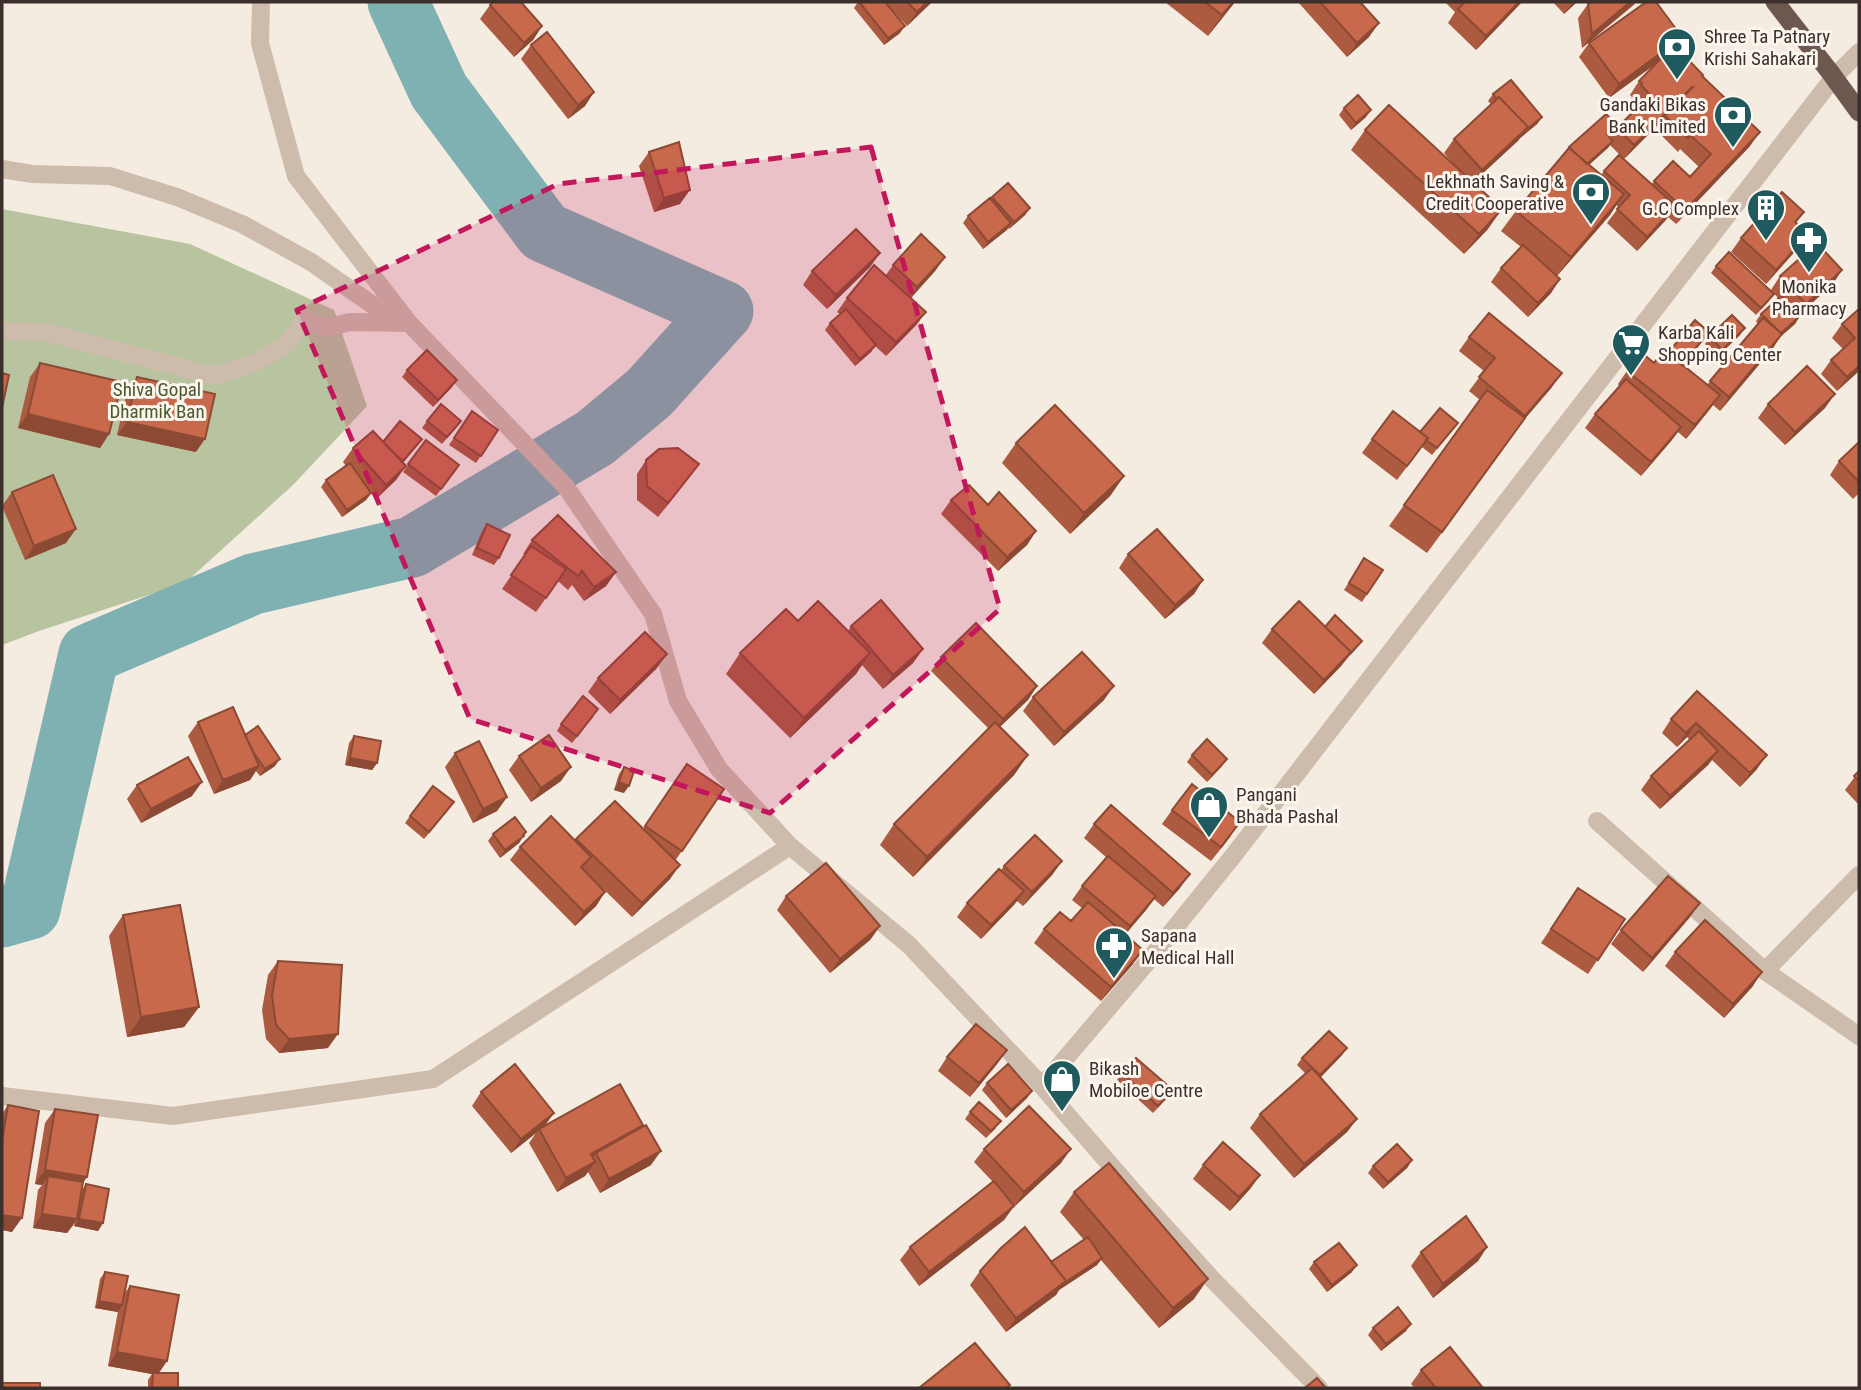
<svg xmlns="http://www.w3.org/2000/svg" width="1861" height="1390" viewBox="0 0 1861 1390" font-family="'Roboto Condensed',sans-serif">
	<style>
		.green { fill: #b8c4a0 }
		.lines { fill: none; stroke-linecap: round; stroke-linejoin: round }
		.river { stroke: #7fb0b2; stroke-width: 61 }
		.minor { stroke: #cdbbac; stroke-width: 18 }
		.trunk { stroke: #6c584f; stroke-width: 19 }
		.wall { fill: #ac5a40; fill-rule: evenodd }
		.shaded-wall { fill: #8c4a34 }
		.building { fill: #c8694b; stroke: #8c4a34; stroke-width: 2 }
		.marked { fill: #c2185b; fill-opacity: 0.2; stroke: #c2185b; stroke-width: 5; stroke-dasharray: 14 9; stroke-linejoin: round }
		.labels { text-anchor: middle; dominant-baseline: central; stroke-width: 6; stroke-linejoin: round; paint-order: stroke }
		.poi-label { font-size: 19px; fill: #3b302b; stroke: #fbf5ee; text-anchor: start }
		.park-label { font-size: 19px; fill: #4a5a2e; stroke: #fbf5ee }
	</style>
	<rect width="100%" height="100%" fill="#f4ebe1"/>
	<path class="green" d="M2 209 190 244 334 310 367 406 293 485 185 583 39 631 2 645Z"/>
	<g class="lines">
		<path class="river" d="M2 917 30 909 89 654 253 584 412 547 595 438 649 393 723 311 544 232 439 91 398 2"/>
		<path class="minor" d="M261 2 260 43 296 176 409 323 566 487 653 614 678 701 719 769 790 846
			M2 169 32 174 110 176 177 197 242 224 311 262 377 308 409 323 350 322 325 328 305 319 286 345 252 364 214 376 45 332 2 331
			M1597 821 1765 971
			M1859 875 1765 971 1859 1036
			M1042 1086 1144 966 1233 856 1834 77 1859 52
			M2 1096 173 1116 433 1079 790 846 909 945 1042 1086 1140 1199 1212 1279 1319 1388"/>
		<path class="trunk" d="M1775 2 1830 72 1859 112"/>
	</g>
	<path class="wall" d="M858 2H932L907 26 894 12 900 33 884 45 854 8Z
		M1165 2H1235L1208 36Z
		M1298 2H1360L1369 37 1347 57Z
		M1445 2H1522L1476 50 1448 23 1455 12Z
		M1553 2H1577L1564 14Z
		M1588 4H1635L1582 48 1578 18Z
		M490 5 542 26 533 40 514 57 480 19Z
		M1682 37 1676 47 1702 77 1750 146 1676 224 1668 217 1637 251 1607 223 1619 207 1616 205 1610 215 1557 276 1560 279 1551 293 1528 317 1491 282 1501 268 1521 247 1501 231 1516 211 1569 147 1617 125 1608 135 1610 138 1617 128 1638 107 1631 99 1632 97 1630 95 1639 81 1657 63 1609 98 1579 57 1589 43ZM1663 120 1656 130 1678 152 1680 149 1699 167 1690 177 1654 181 1652 184 1604 171 1601 175 1589 165 1610 145 1624 159Z
		M531 45 594 92 585 106 568 119 521 59Z
		M1493 94 1542 117 1537 124 1519 139 1474 182 1488 229 1464 254 1351 150 1365 130 1456 167 1444 153 1454 139 1491 104 1488 101Z
		M1344 108 1366 117 1351 130 1339 115Z
		M649 152 680 204 654 212 639 166Z
		M992 197 1030 208 1025 215 1009 229 1008 228 983 249 963 223 968 216Z
		M1804 212 1796 223 1798 248 1766 284 1731 252 1741 238Z
		M880 253 870 267 827 309 803 285 812 271Z
		M945 257 935 271 911 298 926 312 916 325 886 356 875 346 871 352 855 366 825 330 830 323 840 314 837 312 847 298 886 275 893 265Z
		M1716 266 1769 301 1756 315 1711 273Z
		M1780 276 1833 284 1799 315 1795 324 1780 337 1773 348 1720 411 1713 405 1686 439 1678 432 1671 441 1641 476 1585 428 1595 414 1619 386 1618 384 1627 371 1654 363 1668 353 1704 339 1683 365 1707 385 1758 324 1756 321 1761 314 1778 298 1771 290Z
		M1859 309V371L1837 391 1821 374 1831 360 1843 349 1832 338 1842 324Z
		M1740 335 1717 357 1705 344 1710 336Z
		M1469 337 1552 387 1523 421 1427 553 1389 526 1480 400 1469 391 1484 371 1459 351Z
		M40 363 109 434 100 448 18 428 30 377Z
		M407 370 452 387 433 407 402 377Z
		M137 377 196 452 117 435 127 391Z
		M1768 404 1825 408 1785 445 1758 418Z
		M472 411 498 430 476 463 449 445Z
		M427 421 456 428 442 444 422 428Z
		M1458 423 1432 455 1422 447 1397 480 1362 453 1372 439 1420 432Z
		M426 440 459 465 436 496 403 472Z
		M383 442 417 446 403 463 396 480 376 499 371 493 366 500 342 517 321 487 326 480 346 466 343 462 353 448Z
		M1859 442V493L1853 499 1830 475 1839 461Z
		M1016 443 1124 476 1110 496 1070 534 1002 463Z
		M646 460 699 464 658 517 637 500V474Z
		M12 492 66 543 25 560 2 506Z
		M951 500 988 505 1036 531 1027 545 998 571 941 514Z
		M487 524 499 558 494 565 472 555 482 531Z
		M532 540 616 572 606 586 584 601 572 585 568 590 558 581 536 612 502 589 525 555 523 554Z
		M1128 554 1203 580 1194 594 1165 619 1119 568Z
		M1364 558 1383 570 1362 602 1344 590Z
		M798 621 848 631 851 626 923 649 913 663 883 689 862 665 856 674 790 738 726 674 740 653Z
		M1325 627 1362 641 1341 666 1314 694 1262 643 1272 629Z
		M941 657 1037 686 1028 700 1000 727 1028 755 1014 775 913 877 880 845 894 824 989 729 931 671Z
		M657 668 610 714 588 692 598 678Z
		M1697 691 1757 769 1740 787 1712 760 1708 765 1660 809 1641 790 1651 776 1690 740 1687 737 1677 747 1662 733 1671 719Z
		M1033 697 1104 700 1054 746 1023 711Z
		M594 716 572 743 557 731 561 724Z
		M198 722 245 735 275 766 260 776 256 771 250 780 214 794 188 736Z
		M354 736 377 763 372 770 345 765 349 743Z
		M455 753 507 797 497 811 473 823 445 767Z
		M1192 755 1227 759 1222 766 1207 782 1187 762Z
		M519 756 561 781 531 802 509 770Z
		M687 764 724 789 675 861 670 879 632 917 584 870 605 892 596 906 575 926 510 860 520 847 575 841 576 839 643 829Z
		M624 767V793L614 790 619 774Z
		M1859 771V805L1845 790Z
		M137 785 192 796 141 823 127 799Z
		M449 809 424 839 405 823 410 816Z
		M1172 810 1231 836 1211 861 1162 824Z
		M1094 824 1180 888 1163 907 1154 899 1146 910 1125 935 1133 964 1101 1001 1034 943 1044 929 1071 921 1082 908 1072 900 1082 886 1106 857 1084 838Z
		M526 832 519 843 500 858 488 841 493 834Z
		M1062 861 1052 875 1023 906 1017 901 981 939 957 917 967 903 1001 870 1004 866Z
		M1578 888 1625 919 1588 974 1541 943Z
		M786 896 880 926 870 940 830 973 777 910Z
		M123 915 199 1007 184 1027 127 1037 109 936Z
		M1690 917 1643 972 1611 944 1621 930Z
		M1675 952 1753 986 1724 1018 1665 966Z
		M278 961 328 1048 279 1053 266 1039 262 1010 268 975Z
		M1347 1048 1342 1055 1321 1077 1357 1119 1347 1132 1294 1178 1250 1128 1260 1114 1306 1074 1297 1065 1302 1058Z
		M1007 1050 997 1064 970 1097 938 1071 947 1057Z
		M1122 1073 1168 1097 1153 1113 1117 1080Z
		M987 1083 1032 1091 1027 1098 1006 1118 982 1090Z
		M481 1092 544 1126 641 1128 651 1165 600 1193 588 1172 585 1176 557 1192 529 1143 536 1133 511 1153 472 1106Z
		M8 1105 12 1232 2 1230V1114Z
		M55 1109 83 1184 82 1190 86 1184 103 1223 98 1231 74 1226 75 1223 67 1233 33 1228 38 1190 42 1185 35 1184 45 1123Z
		M970 1112 996 1128 986 1138 965 1119Z
		M984 1149 1061 1163 1015 1206 1006 1196 1014 1206 1004 1220 919 1286 900 1260 910 1247 993 1182 974 1162Z
		M1412 1160 1407 1168 1383 1189 1368 1173 1373 1166Z
		M1203 1165 1260 1175 1250 1189 1230 1211 1193 1179Z
		M1074 1192 1194 1299 1159 1328 1101 1260 1097 1265 1059 1290 1056 1295 1006 1332 970 1285 980 1271 1051 1262 1084 1240 1060 1212Z
		M1487 1247 1478 1261 1433 1298 1411 1266 1421 1252Z
		M1314 1262 1352 1272 1327 1292 1309 1269Z
		M105 1272 124 1294 130 1286 167 1361 159 1373 178 1388H148V1380L152 1374 108 1366 118 1311V1312L95 1308 100 1279Z
		M1373 1328 1406 1331 1381 1351 1368 1335Z
		M1421 1370 1483 1388H1415L1411 1384Z"/>
	<path class="shaded-wall" d="M927 2H932L907 26 917 12Z
		M1233 2H1235L1208 36 1222 15Z
		M1519 2H1522L1476 50 1486 36Z
		M1573 2H1577L1564 14Z
		M1630 2H1636L1582 48 1592 34Z
		M1379 23 1369 37 1347 57 1357 43Z
		M542 26 533 40 514 57 524 43Z
		M905 26 900 33 884 45 888 38Z
		M1682 37 1673 51 1609 98 1619 84Z
		M1692 87 1682 100 1624 159 1634 145Z
		M594 92 585 106 568 119 578 105Z
		M1371 110 1366 117 1351 130 1356 123Z
		M1542 117 1537 124 1519 139 1524 132Z
		M1528 127 1518 141 1472 183 1482 170Z
		M1760 132 1750 146 1676 224 1685 210Z
		M1613 141 1608 148 1581 172 1586 165Z
		M690 190 680 204 654 212 664 198Z
		M1624 194 1610 215 1556 277 1571 257Z
		M1676 206 1666 220 1637 251 1647 237Z
		M1030 208 1025 215 1009 229 1014 222Z
		M1502 209 1488 229 1464 254 1479 234Z
		M1011 223 1007 230 983 249 988 242Z
		M1808 234 1798 248 1766 284 1776 270Z
		M880 253 870 267 827 309 836 295Z
		M945 257 935 271 908 301 917 287Z
		M1842 270 1833 284 1796 317 1806 304Z
		M1560 279 1551 293 1528 317 1538 303Z
		M926 312 916 325 886 356 896 342Z
		M1800 316 1795 324 1780 337 1773 348 1720 411 1729 397 1780 334Z
		M1745 328 1740 335 1717 357 1722 350Z
		M876 345 871 352 855 366 860 359Z
		M1859 366V371L1837 391 1847 377Z
		M1562 373 1552 387 1523 421 1427 553 1525 416Z
		M457 380 452 387 433 407 438 400Z
		M1835 394 1825 408 1785 445 1795 432Z
		M1720 395 1710 409 1686 439 1695 425Z
		M28 414 109 434 100 448 18 428Z
		M127 422 205 439 196 452 117 435Z
		M1681 427 1671 441 1641 476 1651 462Z
		M699 464 689 478 658 517 668 503Z
		M406 466 396 480 376 499 386 485Z
		M1124 476 1110 496 1070 534 1084 513Z
		M371 493 366 500 342 517 347 510Z
		M76 529 66 543 25 560 34 546Z
		M1036 531 1027 545 998 571 1007 557Z
		M616 572 606 586 584 601 594 587Z
		M1203 580 1194 594 1165 619 1175 605Z
		M923 649 913 663 883 689 893 675Z
		M1351 652 1341 666 1314 694 1324 680Z
		M870 653 856 674 790 738 804 718Z
		M667 654 657 668 610 714 620 700Z
		M1037 686 1028 700 993 733 1003 719Z
		M1114 686 1104 700 1054 746 1064 732Z
		M1696 723 1687 737 1677 747 1686 733Z
		M1718 751 1708 765 1660 809 1670 796Z
		M1028 755 1014 775 913 877 927 857Z
		M1767 755 1757 769 1740 787 1750 773Z
		M350 758 377 763 372 770 345 765Z
		M280 759 275 766 260 776 265 769Z
		M1227 759 1222 766 1207 782 1212 775Z
		M259 766 250 780 214 794 223 780Z
		M571 767 561 781 531 802 541 788Z
		M202 782 192 796 141 823 151 809Z
		M619 782 629 786 624 793 614 790Z
		M507 797 497 811 473 823 483 809Z
		M526 832 519 843 500 858 505 850Z
		M1062 861 1052 875 1023 906 1032 892Z
		M680 865 670 879 632 917 642 903Z
		M1190 874 1180 888 1163 907 1173 893Z
		M1024 891 1014 905 981 939 991 925Z
		M605 892 596 906 575 926 584 912Z
		M1156 896 1146 910 1120 940 1130 926Z
		M1700 903 1690 917 1643 972 1652 958Z
		M880 926 870 940 830 973 840 959Z
		M1143 950 1133 964 1101 1001 1111 987Z
		M1762 972 1753 986 1724 1018 1733 1004Z
		M199 1007 184 1027 127 1037 141 1017Z
		M338 1034 328 1048 279 1053 289 1039Z
		M1347 1048 1342 1055 1315 1083 1320 1075Z
		M1007 1050 997 1064 970 1097 979 1083Z
		M1032 1091 1027 1098 1006 1118 1011 1110Z
		M554 1113 544 1127 539 1129 536 1133 511 1153 521 1139Z
		M1357 1119 1347 1132 1294 1178 1304 1164Z
		M643 1125 634 1139 596 1153 588 1165 591 1154Z
		M1071 1149 1061 1163 1015 1206 1024 1192Z
		M661 1151 651 1165 600 1193 609 1179Z
		M1412 1160 1407 1168 1383 1189 1388 1182Z
		M595 1162 585 1176 557 1192 566 1178Z
		M45 1170 87 1177 78 1191 48 1176 42 1185 35 1184Z
		M1260 1175 1250 1189 1230 1211 1239 1197Z
		M1014 1206 1004 1220 919 1286 929 1272Z
		M42 1214 77 1219 67 1233 33 1228Z
		M2 1215 22 1218 12 1232 2 1230Z
		M79 1219 103 1223 98 1231 74 1226Z
		M1487 1247 1478 1261 1433 1298 1443 1284Z
		M1102 1258 1097 1265 1059 1290 1056 1295 1006 1332 1016 1318 1066 1281Z
		M1357 1265 1352 1272 1327 1292 1332 1285Z
		M1208 1279 1194 1299 1159 1328 1173 1308Z
		M99 1301 122 1305 118 1312 95 1308Z
		M1411 1324 1406 1331 1381 1351 1386 1344Z
		M117 1352 167 1361 157 1375 108 1366Z"/>
	<path class="building" d="M493 2H521L542 26 524 43 490 5Z
		M859 2H885L905 26 888 38Z
		M907 2H927L917 12Z
		M1205 2H1233L1222 15Z
		M1320 2H1360L1379 23 1357 43Z
		M1465 2H1519L1486 36 1458 9Z
		M1591 2H1630L1592 34 1588 4Z
		M1646 2H1656L1682 37 1619 84 1589 43Z
		M547 32 594 92 578 105 531 45Z
		M1674 45 1703 75 1702 76 1725 98 1720 104 1721 105 1726 100 1760 132 1685 210 1654 181 1673 161 1690 177 1711 154 1690 135 1688 138 1665 116 1693 87H1692L1634 145 1617 128 1641 104 1645 108 1654 99 1641 85 1642 83 1639 81Z
		M1511 80 1542 117 1524 132 1528 127 1499 97 1497 99 1493 94Z
		M1358 95 1371 110 1356 123 1344 108Z
		M1499 97 1528 127 1482 170 1454 139Z
		M1389 105 1502 209 1479 234 1365 130Z
		M1606 114 1617 125 1607 134 1613 141 1587 164 1569 147Z
		M679 142 690 190 664 198 649 152Z
		M1569 148 1624 194 1571 257 1516 211Z
		M1619 155 1676 206 1647 237 1617 209 1630 195 1604 171Z
		M1008 183 1030 208 1014 222 992 197Z
		M1782 192 1804 212 1795 222 1808 234 1776 270 1741 238Z
		M990 198 1011 223 988 242 968 216Z
		M856 229 880 253 836 295 812 271Z
		M921 234 945 257 917 287 893 265Z
		M1817 243 1842 270 1806 304 1780 276Z
		M1523 245 1560 279 1538 303 1501 268Z
		M1729 252 1774 294 1761 308 1716 266Z
		M874 265 926 312 896 342 847 298Z
		M1781 296 1800 316 1781 333 1761 314Z
		M846 309 876 345 860 359 830 323Z
		M1859 309V366L1847 377 1831 360 1855 338 1842 324Z
		M1489 313 1562 373 1525 416 1479 377 1495 358 1469 337Z
		M1732 315 1745 328 1722 350 1710 336Z
		M1763 318 1782 334 1729 397 1710 381Z
		M1695 320 1709 332 1682 365 1668 353Z
		M427 350 457 380 438 400 407 370Z
		M1664 350 1720 395 1695 425 1627 371 1642 353 1654 363Z
		M40 363 122 382 109 434 28 414Z
		M1807 366 1835 394 1795 432 1768 404Z
		M2 373 9 375 2 408Z
		M137 377 215 394 205 439 127 422Z
		M1626 379 1681 427 1651 462 1595 414Z
		M1487 390 1525 418 1442 532 1404 505Z
		M441 404 461 421 447 437 427 421Z
		M1055 405 1124 476 1084 513 1016 443Z
		M1440 408 1458 423 1437 448 1426 440 1428 438 1420 432Z
		M472 411 498 430 481 456 454 438Z
		M1393 411 1428 438 1407 466 1372 439Z
		M400 421 422 439 403 461 395 454 383 442Z
		M373 431 406 466 386 485 353 448Z
		M426 440 459 465 441 489 408 464Z
		M1859 442V482L1839 461Z
		M678 448 699 464 668 503 647 486 646 460 659 449Z
		M350 463 371 493 347 510 326 480Z
		M53 475 76 529 34 546 12 492Z
		M969 485 988 505 999 492 1036 531 1007 557 951 500Z
		M558 515 616 572 594 587 582 571 578 576 532 540Z
		M487 524 510 535 499 558 477 548Z
		M1157 529 1203 580 1175 605 1128 554Z
		M531 546 566 569 546 598 511 575Z
		M1364 558 1383 570 1367 594 1349 583Z
		M881 600 923 649 893 675 851 626Z
		M818 601 870 653 804 718 740 653 786 609 798 621Z
		M1299 601 1351 652 1324 680 1272 629Z
		M1335 615 1362 641 1350 654 1351 652 1325 627Z
		M976 623 1037 686 1003 719 941 657Z
		M645 632 667 654 620 700 598 678Z
		M1082 652 1114 686 1064 732 1033 697Z
		M1697 691 1767 755 1750 773 1696 723 1686 733 1671 719Z
		M583 696 598 709 577 736 561 724Z
		M233 707 259 766 223 780 198 722Z
		M995 722 1028 755 927 857 894 824Z
		M258 726 280 759 265 769 254 753 245 735Z
		M1699 731 1718 751 1670 796 1651 776Z
		M549 735 571 767 541 788 519 756Z
		M354 736 381 741 377 763 350 758Z
		M1207 739 1227 759 1212 775 1192 755Z
		M479 741 507 797 483 809 455 753Z
		M188 757 202 782 151 809 137 785Z
		M687 764 724 789 682 851 645 826Z
		M624 767 634 771 629 786 619 782Z
		M1859 771V781L1854 776Z
		M1192 784 1240 822 1221 847 1172 810Z
		M433 786 454 802 429 832 410 816Z
		M615 801 680 865 642 903 576 839Z
		M1111 805 1190 874 1173 893 1094 824Z
		M551 816 591 857 581 867 605 892 584 912 520 847Z
		M515 817 526 832 523 835 524 836 505 850 493 834Z
		M1035 835 1062 861 1032 892 1004 866Z
		M1108 856 1156 896 1130 926 1082 886Z
		M826 863 880 926 840 959 786 896Z
		M999 869 1024 891 991 925 967 903Z
		M1668 876 1700 903 1652 958 1621 930Z
		M1578 888 1625 919 1598 960 1551 929Z
		M1088 902 1143 950 1111 987 1044 929 1060 912 1071 921Z
		M180 905 199 1007 141 1017 123 915Z
		M1705 920 1762 972 1733 1004 1675 952Z
		M278 961 342 965 338 1034 289 1039 276 1025 272 996Z
		M976 1024 1007 1050 979 1083 947 1057Z
		M1329 1031 1347 1048 1320 1075 1302 1058Z
		M1136 1058 1173 1090 1158 1106 1122 1073Z
		M515 1064 554 1113 521 1139 481 1092Z
		M1008 1064 1032 1091 1011 1110 987 1083Z
		M1312 1068 1357 1119 1304 1164 1260 1114Z
		M620 1084 643 1125 591 1154 595 1162 566 1178 539 1129Z
		M979 1102 1001 1121 991 1131 970 1112Z
		M8 1105 39 1111 22 1218 2 1215V1141Z
		M1029 1106 1071 1149 1024 1192 984 1149Z
		M55 1109 98 1115 87 1177 45 1170Z
		M646 1125 661 1151 609 1179 596 1153Z
		M1223 1142 1260 1175 1239 1197 1203 1165Z
		M1397 1144 1412 1160 1388 1182 1373 1166Z
		M1109 1163 1208 1279 1173 1308 1074 1192Z
		M48 1176 83 1182 77 1219 42 1214Z
		M994 1181 1014 1206 929 1272 910 1247Z
		M86 1184 109 1189 103 1223 79 1219Z
		M1466 1216 1487 1247 1443 1284 1421 1252Z
		M1025 1227 1066 1281 1016 1318 980 1271 1001 1248Z
		M1088 1237 1102 1258 1064 1283 1066 1281 1051 1262Z
		M1339 1243 1357 1265 1332 1285 1314 1262Z
		M105 1272 128 1276 122 1305 99 1301Z
		M130 1286 179 1295 167 1361 117 1352Z
		M1398 1307 1411 1324 1386 1344 1373 1328Z
		M975 1343 1010 1385 1006 1388H919Z
		M1450 1347 1483 1388H1436L1421 1370Z
		M153 1373H178V1388H152Z
		M1317 1378 1326 1388H1305Z
		M2 1383H40V1388H2Z"/>
	<path class="marked" d="M871 147 1000 609 770 813 470 719 297 310 558 184Z"/>
	<defs>
		<symbol id="bank-pin" viewBox="-11 -11 22 30"><path d="M0 17L-7.5 6A9.5 9.5 0 1 1 7.5 6Z" fill="#1f5a5e" stroke="#fbf5ee"/><path d="M-6-4H6V4H-6ZM0-2.3a2.3 2.3 0 1 0 0 4.6a2.3 2.3 0 1 0 0-4.6Z" fill="#fff"/></symbol>
		<symbol id="building-pin" viewBox="-11 -11 22 30"><path d="M0 17L-7.5 6A9.5 9.5 0 1 1 7.5 6Z" fill="#1f5a5e" stroke="#fbf5ee"/><path d="M-4-6H4V6H1V3H-1V6H-4ZM-2.5-4.3h1.7v1.8h-1.7ZM.8-4.3h1.7v1.8H.8ZM-2.5-1h1.7V.8h-1.7ZM.8-1h1.7V.8H.8Z" fill="#fff"/></symbol>
		<symbol id="pharmacy-pin" viewBox="-11 -11 22 30"><path d="M0 17L-7.5 6A9.5 9.5 0 1 1 7.5 6Z" fill="#1f5a5e" stroke="#fbf5ee"/><path d="M-2-6h4v4h4v4h-4v4h-4v-4h-4v-4h4Z" fill="#fff"/></symbol>
		<symbol id="supermarket-pin" viewBox="-11 -11 22 30"><path d="M0 17L-7.5 6A9.5 9.5 0 1 1 7.5 6Z" fill="#1f5a5e" stroke="#fbf5ee"/><path d="M-6-5.5h2.5l.6 2H6L4.5 2H-2.5L-4.4-4H-6ZM-1.5 3.2a1.3 1.3 0 1 0 .1 0ZM3 3.2a1.3 1.3 0 1 0 .1 0Z" fill="#fff"/></symbol>
		<symbol id="shop-pin" viewBox="-11 -11 22 30"><path d="M0 17L-7.5 6A9.5 9.5 0 1 1 7.5 6Z" fill="#1f5a5e" stroke="#fbf5ee"/><path d="M-5-2.5h2.3a2.7 3.5 0 0 1 5.4 0H5L5.5 6h-11ZM-1.5-2.5h3a1.5 2.3 0 0 0-3 0Z" fill="#fff"/></symbol>
	</defs>
	<g fill-rule="evenodd">
		<use href="#bank-pin" x="1655" y="25" width="44" height="60"/>
		<use href="#bank-pin" x="1711" y="93" width="44" height="60"/>
		<use href="#bank-pin" x="1569" y="170" width="44" height="60"/>
		<use href="#building-pin" x="1744" y="186" width="44" height="60"/>
		<use href="#pharmacy-pin" x="1787" y="218" width="44" height="60"/>
		<use href="#supermarket-pin" x="1609" y="321" width="44" height="60"/>
		<use href="#shop-pin" x="1187" y="783" width="44" height="60"/>
		<use href="#pharmacy-pin" x="1092" y="924" width="44" height="60"/>
		<use href="#shop-pin" x="1040" y="1057" width="44" height="60"/>
	</g>
	<g class="labels">
		<g class="poi-label">
			<text x="1704" y="36">Shree Ta Patnary<tspan x="1704" dy="22">Krishi Sahakari</tspan></text>
			<text x="1706" y="104" text-anchor="end">Gandaki Bikas<tspan x="1706" dy="22">Bank Limited</tspan></text>
			<text x="1564" y="181" text-anchor="end">Lekhnath Saving &amp;<tspan x="1564" dy="22">Credit Cooperative</tspan></text>
			<text x="1739" y="208" text-anchor="end">G.C Complex</text>
			<text x="1809" y="286" text-anchor="middle">Monika<tspan x="1809" dy="22">Pharmacy</tspan></text>
			<text x="1658" y="332">Karba Kali<tspan x="1658" dy="22">Shopping Center</tspan></text>
			<text x="1236" y="794">Pangani<tspan x="1236" dy="22">Bhada Pashal</tspan></text>
			<text x="1141" y="935">Sapana<tspan x="1141" dy="22">Medical Hall</tspan></text>
			<text x="1089" y="1068">Bikash<tspan x="1089" dy="22">Mobiloe Centre</tspan></text>
		</g>
		<g class="park-label">
			<text x="157" y="389">Shiva Gopal<tspan x="157" dy="22">Dharmik Ban</tspan></text>
		</g>
	</g>
	<rect width="1861" height="1390" fill="none" stroke="#3b302b" stroke-width="7"/>
</svg>
